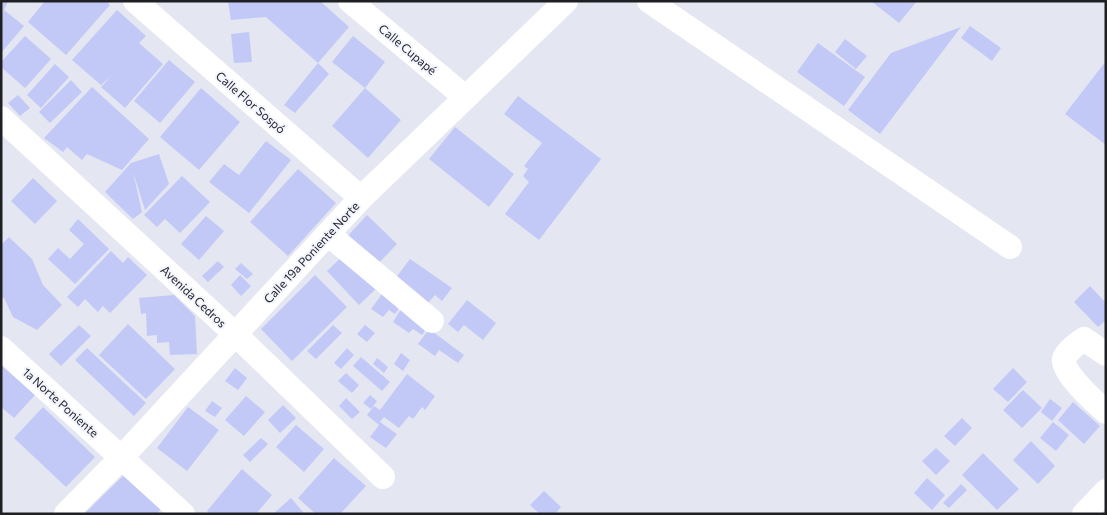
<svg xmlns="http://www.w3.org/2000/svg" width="1107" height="515" viewBox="0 0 1107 515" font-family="Commissioner,sans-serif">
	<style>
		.building { fill: #c2c9f7 }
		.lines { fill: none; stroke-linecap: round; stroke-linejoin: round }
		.street { stroke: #fff; stroke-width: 24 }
		.labels { text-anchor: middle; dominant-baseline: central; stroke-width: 4; stroke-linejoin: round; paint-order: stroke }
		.street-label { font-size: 12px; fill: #1f2024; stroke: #f2f4fe }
	</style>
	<rect width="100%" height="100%" fill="#e4e6f1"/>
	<path class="building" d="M1 1H8L4 10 24 26 1 53Z
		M45 1H106L110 5 66 55 28 22Z
		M228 1H320L349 27 318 63 266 17 231 20Z
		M871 1H917L899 23Z
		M117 10 146 36 139 43 163 64 125 108 101 87 112 75 101 85 72 60Z
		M970 26 1001 48 992 61 961 38Z
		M961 27 880 134 848 110 891 53Z
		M249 32 252 62 234 63 231 34Z
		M25 36 51 59 25 88 1 67V62Z
		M353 36 385 62 365 88 332 62Z
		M845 39 867 56 856 69 835 52Z
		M818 43 865 77 844 106 797 72Z
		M169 60 195 82 160 123 134 101Z
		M1106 61V145L1065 114Z
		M318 63 329 74 295 113 284 105Z
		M55 64 69 77 41 108 27 95Z
		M71 80 82 92 50 123 39 112Z
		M92 87 149 139 122 170 87 154 82 160 67 147 63 152 44 138Z
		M201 88 240 122 199 170 160 137Z
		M365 88 401 120 368 158 332 126Z
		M18 95 30 108 20 116 8 103Z
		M518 96 601 159 539 240 505 214 529 182 523 176 528 169 524 166 542 143 504 114Z
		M455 127 514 174 489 207 429 159Z
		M266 141 291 160 249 213 209 182 224 164 239 175Z
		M159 154 169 184 145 210 133 172 142 212 133 219 105 192 131 163Z
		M298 169 336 203 288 256 250 222Z
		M182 176 210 202 180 233 165 219 157 227 144 215Z
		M33 178 57 201 35 224 11 201Z
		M367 215 397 244 375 267 345 239Z
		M206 216 224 231 199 260 181 244Z
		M78 219 109 249 75 284 48 259 58 248 70 259 84 244 69 230Z
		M9 237 32 259 43 285 62 305 37 330 13 317 4 298H1V245Z
		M111 251 123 263 128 257 147 275 110 313 103 306 98 312 85 299 78 307 67 297Z
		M347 252 381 284 359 305 327 271Z
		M410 259 452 288 442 301 435 295 428 303 395 279Z
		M218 261 224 267 208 282 202 276Z
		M241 263 253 274 247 279 235 269Z
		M240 275 251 286 241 296 231 285Z
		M315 275 347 307 292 361 261 329Z
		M1090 286 1106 303V320L1098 327 1074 302Z
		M382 294 400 307 395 314 389 310 383 317 371 309Z
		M174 295 195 316 197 354 170 355 169 342 157 343V335L147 336 146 313 141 314 139 298Z
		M467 300 496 323 483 340 464 325 458 332 448 324Z
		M401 309 427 328 422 335 413 329 409 333 393 322Z
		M128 324 175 369 146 399 99 355Z
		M79 325 91 336 61 366 49 354Z
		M333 325 342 333 316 359 307 351Z
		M365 325 375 333 367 342 357 334Z
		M429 329 464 355 458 363 439 350 435 356 418 344Z
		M87 348 146 403 134 416 75 360Z
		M347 348 354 355 341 369 334 363Z
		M401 353 410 360 403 371 394 364Z
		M361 357 390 382 382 391 353 366Z
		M377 358 388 367 384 373 373 364Z
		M1 365 35 395 14 418 1 407Z
		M235 368 247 378 238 390 225 381Z
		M1013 368 1027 382 1008 402 993 389Z
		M346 373 359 385 352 393 338 381Z
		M407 374 435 396 425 410 422 407 413 419 409 416 399 428 384 417 380 422 397 434 386 448 370 437 379 425 367 415 374 406 380 410Z
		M1023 390 1042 408 1022 428 1003 410Z
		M370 395 377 401 371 409 363 403Z
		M246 396 265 412 244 436 225 420Z
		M346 398 360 412 352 419 339 406Z
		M1050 399 1062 408 1052 421 1041 412Z
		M212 401 222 408 215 417 205 411Z
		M1073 402 1100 426 1084 444 1058 420Z
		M283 405 296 418 280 433 268 420Z
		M43 407 95 457 66 487 14 438Z
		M188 407 219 430 187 471 157 448Z
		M962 418 972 428 955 446 944 436Z
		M1053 422 1069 435 1056 451 1040 438Z
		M296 425 324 449 304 472 276 447Z
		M261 438 268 444 250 462 243 455Z
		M1031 441 1055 466 1038 484 1013 460Z
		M936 448 950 461 936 475 922 461Z
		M983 453 1019 489 997 510 962 475Z
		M334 458 366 486 340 514H316L298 498Z
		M242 469 272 495 256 514H209L207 511Z
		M126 473 161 509 157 514H84Z
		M927 478 945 495 932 510 914 493Z
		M961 484 967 490 949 508 943 503Z
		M544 491 561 507 555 514H540L530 505Z
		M291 498 303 512 302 514H273Z"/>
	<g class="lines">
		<path class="street" d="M135 1 361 198
			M350 1 465 97
			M649 1 1010 247
			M1 118 235 334 383 477
			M328 234 432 321
			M1 348 183 514
			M1106 354 1084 339C1078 343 1066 352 1064 359 1061 372 1096 403 1106 412
			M66 514 122 457 361 198 566 1
			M1084 514 1106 491"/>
	</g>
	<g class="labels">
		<g class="street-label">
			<text transform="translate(408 49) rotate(40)">Calle Cupapé</text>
			<text transform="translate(251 102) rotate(41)">Calle Flor Sospó</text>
			<text transform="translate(311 252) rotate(-47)">Calle 19a Poniente Norte</text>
			<text transform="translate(194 296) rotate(43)">Avenida Cedros</text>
			<text transform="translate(61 402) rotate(42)">1a Norte Poniente</text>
		</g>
	</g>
	<rect width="1107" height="515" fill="none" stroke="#1f2024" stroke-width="5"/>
</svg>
